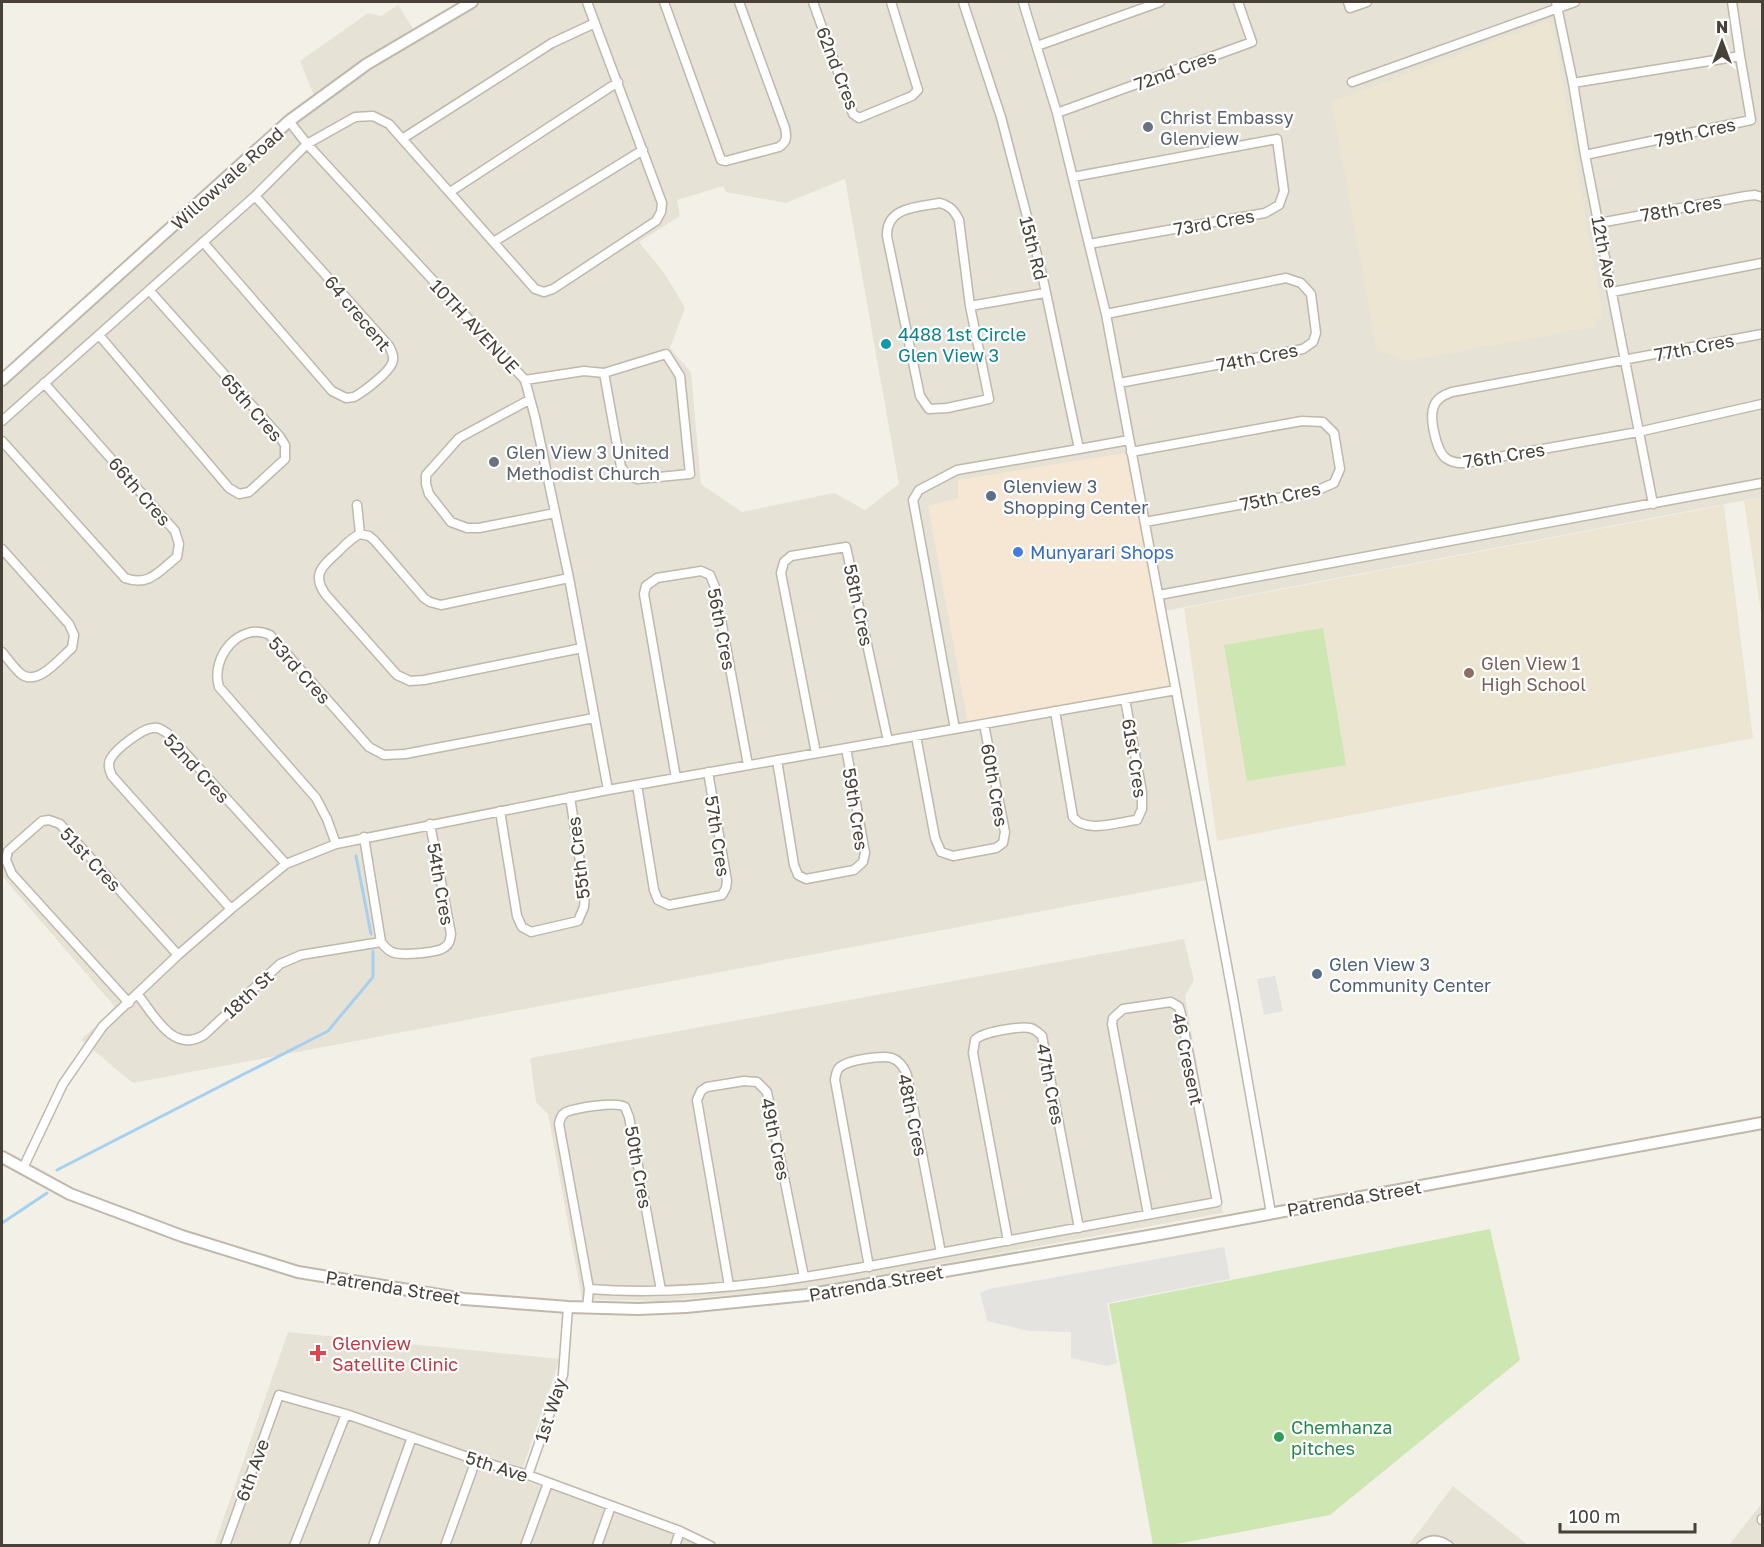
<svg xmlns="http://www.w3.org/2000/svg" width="1764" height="1547" viewBox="0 0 1764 1547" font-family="'Golos Text',sans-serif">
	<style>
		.residential { fill: #e7e2d6; fill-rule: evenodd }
		.commercial { fill: #f5e7d4 }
		.education { fill: #ece5d2 }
		.green { fill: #cee6b2 }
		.parking { fill: #e5e3e0 }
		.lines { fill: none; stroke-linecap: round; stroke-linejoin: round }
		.stream { stroke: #a6d0ee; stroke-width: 3 }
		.minor-casing { stroke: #bfb8ab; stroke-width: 11 }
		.tertiary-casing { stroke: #bfb8ab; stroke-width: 14 }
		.minor { stroke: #fff; stroke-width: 8 }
		.tertiary { stroke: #fff; stroke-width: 10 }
		.worship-dot { fill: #6b7280; stroke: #fff; stroke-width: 2 }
		.culture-dot { fill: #0f9aa8; stroke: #fff; stroke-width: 2 }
		.service-dot { fill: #5c6f8a; stroke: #fff; stroke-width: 2 }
		.shop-dot { fill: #3f7fe0; stroke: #fff; stroke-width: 2 }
		.education-dot { fill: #8d6e63; stroke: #fff; stroke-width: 2 }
		.health-dot { fill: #e0444e; stroke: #fff; stroke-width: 2 }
		.leisure-dot { fill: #2e9e5b; stroke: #fff; stroke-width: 2 }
		.labels { text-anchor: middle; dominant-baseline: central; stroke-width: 4.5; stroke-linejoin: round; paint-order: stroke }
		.street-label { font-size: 18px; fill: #474137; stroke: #fff }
		.worship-label { font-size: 18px; fill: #5b616d; stroke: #fff; text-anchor: start }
		.culture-label { font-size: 18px; fill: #0d838f; stroke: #fff; text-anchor: start }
		.service-label { font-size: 18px; fill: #4e5e75; stroke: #fff; text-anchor: start }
		.shop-label { font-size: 18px; fill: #366cbe; stroke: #fff; text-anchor: start }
		.education-label { font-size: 18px; fill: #785e54; stroke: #fff; text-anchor: start }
		.health-label { font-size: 18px; fill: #be3a42; stroke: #fff; text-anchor: start }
		.leisure-label { font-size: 18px; fill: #27864d; stroke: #fff; text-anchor: start }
	</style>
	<rect width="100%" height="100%" fill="#f3f0e8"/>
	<path class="residential" d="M475 2H1762V497L1159 612 958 480V498L1171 688 1207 880 133 1083 81 1040 115 1007 2 876V375L314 96 300 61 368 13 381 16 398 5 417 35ZM845 179 899 484 865 510 834 493 742 512 701 484 691 372 670 348 685 308 665 274 639 242 680 216 677 200 723 186 726 192 786 203Z
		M1184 939 1194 980 1185 996 1223 1213 807 1288 660 1301 582 1299 548 1114 536 1102 530 1058Z
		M288 1332 560 1359 519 1479 610 1509 699 1545 214 1546Z
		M1453 1486 1528 1545 1408 1546Z
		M1762 1503V1545H1729Z"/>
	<path class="commercial" d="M1125 453 1159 612 1171 688 968 724 928 506 958 498V480Z"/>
	<path class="education" d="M1548 21 1555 39 1603 318 1595 319V327L1407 361 1377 350 1332 102Z
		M1762 497V620L1744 501Z
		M1724 505 1753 738 1217 841 1184 608Z"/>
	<path class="green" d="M1323 628 1346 765 1247 781 1224 645Z
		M1490 1229 1520 1360 1330 1515 1171 1545H1153L1109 1304Z"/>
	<path class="parking" d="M1275 976 1283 1011 1264 1015 1257 979Z
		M1224 1247 1230 1279 1107 1303 1117 1363 1107 1366 1071 1358V1332L1028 1331 987 1321 980 1293 989 1289Z"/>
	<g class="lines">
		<path class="stream" d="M356 856 371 934
			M57 1170 328 1031 373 977V951
			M2 1223 47 1193"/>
		<defs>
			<path id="minor" d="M664 2 721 160 726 161 779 147C787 142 787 137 785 128L739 2
				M813 2 853 114 859 118 912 96 918 90 891 2
				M963 2 1001 117 1042 274 1079 449 1129 440
				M1023 2 1057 113 1106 314 1234 1003 1271 1213
				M1348 2 1350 8 1367 2
				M1556 2 1573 83 1585 155 1653 504
				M1732 2 1740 56
				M1037 46 1160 2
				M1352 82 1575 2
				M1573 83 1740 56 1751 120 1585 155
				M1057 113 1252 42 1238 2
				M289 121 307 144 525 380 535 417 569 578 608 790
				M402 139 552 43 595 23
				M1073 177 1277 139 1284 191 1279 205 1265 213 1089 244
				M450 192 618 82
				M940 203C950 206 954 210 959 220L970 306 989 399 947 408 929 409 920 396 887 236C886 207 917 207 940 203Z
				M1599 223 1746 196 1755 195 1762 197
				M495 241 643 150
				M203 242 332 391 346 398 354 397C363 392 392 371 393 360 394 355 391 350 389 346L255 196
				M1612 292 1762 263
				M970 306 1045 293
				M1106 314 1286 278 1301 283 1311 294 1316 333 1313 342 1303 349 1119 383
				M1762 334 1452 392C1444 395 1437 398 1434 406 1429 417 1436 452 1447 459 1453 463 1459 463 1465 463L1638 432 1762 404
				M99 335 229 488 239 494 249 492 285 459V445L280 437 149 290
				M666 354 680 376 690 474 638 479 627 475 621 467 604 373Z
				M525 380 584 371 604 373
				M529 400 459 438 426 475V484L429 494 451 522 467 528H479L555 513
				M2 421 255 196 307 144 355 117 373 116 389 124 535 289 544 292 553 289 656 221 661 212 662 203 587 2
				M2 441 125 578C149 587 159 571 177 557L179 544 175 531 44 383
				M1131 452 1302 421 1323 422 1334 433 1340 469 1334 483 1316 491 1145 522
				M357 505 360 534
				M2 549 69 624 74 635 72 648C60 658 38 687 21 674 14 668 8 659 2 652
				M569 578 441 605 430 602 424 598 374 540 369 536 360 534C351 538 345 545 338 552 322 566 311 575 326 595L397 675 410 681 424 680 582 648
				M1159 595 1762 483
				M1055 711 1073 817C1086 834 1118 822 1137 820L1142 809V792L1125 699
				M955 729 913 500 919 490 957 470 1079 449
				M916 736 935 838 941 852 953 856 996 848 1003 843 1005 832 984 724
				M816 753 781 573 784 562 791 556 846 547 888 741
				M777 760 794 865 798 875 806 879 854 870 863 862 865 853 846 748
				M676 778 644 594 646 586 657 578 701 571 710 575 715 587 748 765
				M637 785 654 890 658 900 669 905 722 895 726 888 727 881 708 772
				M500 811 517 916 522 927 531 932 578 921 584 907 585 894 570 797
				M364 837 381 942C384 946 387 950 392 952 401 956 438 953 445 947 450 944 450 939 451 934L430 824
				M336 844 327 819 316 798 219 687C210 657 240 621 270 635L369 747 384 755 405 754 594 718
				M231 909 112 776C109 770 107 764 111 758 116 749 143 728 153 728 159 727 162 730 167 733L286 864
				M138 995C155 1016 173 1054 204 1035L280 964 301 955 381 942
				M129 1003 12 874 6 860 8 851 42 821 49 820 60 824 178 955
				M23 1168 63 1084 103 1026 178 955 231 909 286 864 336 844 608 790 1176 690
				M1008 1241 973 1053 975 1040C982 1032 1019 1026 1030 1028 1035 1029 1038 1032 1042 1036L1079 1228
				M869 1267 835 1080C836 1075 836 1070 840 1067 848 1060 882 1055 892 1058 900 1061 904 1067 907 1075L941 1253
				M729 1286 697 1100 701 1091 707 1087 744 1081 757 1082 767 1092 804 1277
				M589 1289 559 1124C560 1119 561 1115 566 1112 576 1108 616 1101 625 1107L629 1117 661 1290
				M587 1308 589 1289C706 1298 825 1275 940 1253 1032 1236 1124 1219 1217 1202L1181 1014 1179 1007 1171 1002 1123 1009 1113 1018 1112 1024 1148 1214
				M528 1475 563 1375 568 1307
				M1762 1519V1520
				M225 1546 279 1395 346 1414 476 1460 528 1475 680 1531 711 1546
				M294 1546 346 1414
				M373 1546 412 1437
				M445 1546 476 1460
				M525 1546 548 1483
				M597 1546 611 1506
				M675 1546 680 1531
				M1421 1546C1430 1538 1439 1539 1449 1546"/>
			<path id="tertiary" d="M2 380 289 121 367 64 472 2
				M2 1157 70 1194 182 1236 298 1272 464 1299 568 1307 638 1309 686 1307 806 1295 1160 1234 1762 1123"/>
		</defs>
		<use href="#minor" class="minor-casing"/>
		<use href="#tertiary" class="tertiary-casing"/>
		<use href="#minor" class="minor"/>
		<use href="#tertiary" class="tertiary"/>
	</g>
	<g class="worship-dot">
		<circle cx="1148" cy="127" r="6"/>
		<circle cx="494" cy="462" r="6"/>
	</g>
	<circle class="culture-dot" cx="886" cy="344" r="6"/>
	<g class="service-dot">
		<circle cx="991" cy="496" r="6"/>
		<circle cx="1317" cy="974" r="6"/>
	</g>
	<circle class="shop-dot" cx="1018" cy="552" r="6"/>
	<circle class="education-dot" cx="1469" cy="673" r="6"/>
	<path class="health-dot" d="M315 1344h6v6h6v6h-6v6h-6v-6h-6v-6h6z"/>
	<circle class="leisure-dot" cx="1279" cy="1437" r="6"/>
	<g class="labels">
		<g class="street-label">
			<text transform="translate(838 68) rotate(69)">62nd Cres</text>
			<text transform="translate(1175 70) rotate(-20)">72nd Cres</text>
			<text transform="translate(1695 132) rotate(-12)">79th Cres</text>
			<text transform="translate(227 178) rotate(-42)">Willowvale Road</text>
			<text transform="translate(1681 208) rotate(-10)">78th Cres</text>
			<text transform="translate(1214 222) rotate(-10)">73rd Cres</text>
			<text transform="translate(1034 248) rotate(76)">15th Rd</text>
			<text transform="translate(1605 252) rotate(79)">12th Ave</text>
			<text transform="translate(358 313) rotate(50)">64 crecent</text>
			<text transform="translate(475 326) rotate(47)">10TH AVENUE</text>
			<text transform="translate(1694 347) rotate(-11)">77th Cres</text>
			<text transform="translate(1257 357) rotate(-11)">74th Cres</text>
			<text transform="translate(252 407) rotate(49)">65th Cres</text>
			<text transform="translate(1504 455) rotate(-9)">76th Cres</text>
			<text transform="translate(140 491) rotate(49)">66th Cres</text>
			<text transform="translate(1280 496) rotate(-12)">75th Cres</text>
			<text transform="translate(859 605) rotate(78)">58th Cres</text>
			<text transform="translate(722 629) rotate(79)">56th Cres</text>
			<text transform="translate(300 670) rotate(48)">53rd Cres</text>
			<text transform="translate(1135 758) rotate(81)">61st Cres</text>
			<text transform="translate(197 768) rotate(47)">52nd Cres</text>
			<text transform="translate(995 785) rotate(80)">60th Cres</text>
			<text transform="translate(856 809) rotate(81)">59th Cres</text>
			<text transform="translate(718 836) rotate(81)">57th Cres</text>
			<text transform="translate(578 858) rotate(-97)">55th Cres</text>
			<text transform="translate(91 859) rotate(47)">51st Cres</text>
			<text transform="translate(441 884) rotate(80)">54th Cres</text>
			<text transform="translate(248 994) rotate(-43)">18th St</text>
			<text transform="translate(1188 1059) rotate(78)">46 Cresent</text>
			<text transform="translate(1051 1084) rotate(79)">47th Cres</text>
			<text transform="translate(913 1115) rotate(78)">48th Cres</text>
			<text transform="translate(776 1139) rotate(78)">49th Cres</text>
			<text transform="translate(639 1167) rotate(80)">50th Cres</text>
			<text transform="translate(1354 1198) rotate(-10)">Patrenda Street</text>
			<text transform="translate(876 1283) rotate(-10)">Patrenda Street</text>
			<text transform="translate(393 1287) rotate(9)">Patrenda Street</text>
			<text transform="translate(550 1410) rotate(-72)">1st Way</text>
			<text transform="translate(497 1466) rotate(18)">5th Ave</text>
			<text transform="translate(252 1470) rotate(-70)">6th Ave</text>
		</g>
		<g class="worship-label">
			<text x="1160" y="117">Christ Embassy<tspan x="1160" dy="21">Glenview</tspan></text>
			<text x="506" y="452">Glen View 3 United<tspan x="506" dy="21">Methodist Church</tspan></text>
		</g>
		<g class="culture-label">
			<text x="898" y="334">4488 1st Circle<tspan x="898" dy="21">Glen View 3</tspan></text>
		</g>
		<g class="service-label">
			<text x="1003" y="486">Glenview 3<tspan x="1003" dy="21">Shopping Center</tspan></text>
			<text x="1329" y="964">Glen View 3<tspan x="1329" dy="21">Community Center</tspan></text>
		</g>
		<g class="shop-label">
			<text x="1030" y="552">Munyarari Shops</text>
		</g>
		<g class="education-label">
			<text x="1481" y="663">Glen View 1<tspan x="1481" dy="21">High School</tspan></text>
		</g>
		<g class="health-label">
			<text x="332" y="1343">Glenview<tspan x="332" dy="21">Satellite Clinic</tspan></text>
		</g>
		<g class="leisure-label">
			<text x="1291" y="1427">Chemhanza<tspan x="1291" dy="21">pitches</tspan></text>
		</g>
	</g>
	<rect width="1764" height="1547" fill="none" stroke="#474137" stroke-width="6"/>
	<g transform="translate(1722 42)" stroke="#ffffff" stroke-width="4.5" paint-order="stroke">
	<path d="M0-4.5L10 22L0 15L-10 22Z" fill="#474137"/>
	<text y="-9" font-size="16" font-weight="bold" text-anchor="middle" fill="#474137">N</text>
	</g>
	<path d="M1560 1523v9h135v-9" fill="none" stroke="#474137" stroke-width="3"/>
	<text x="1569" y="1523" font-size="18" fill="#474137" stroke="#ffffff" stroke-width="4.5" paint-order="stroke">100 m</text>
</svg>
